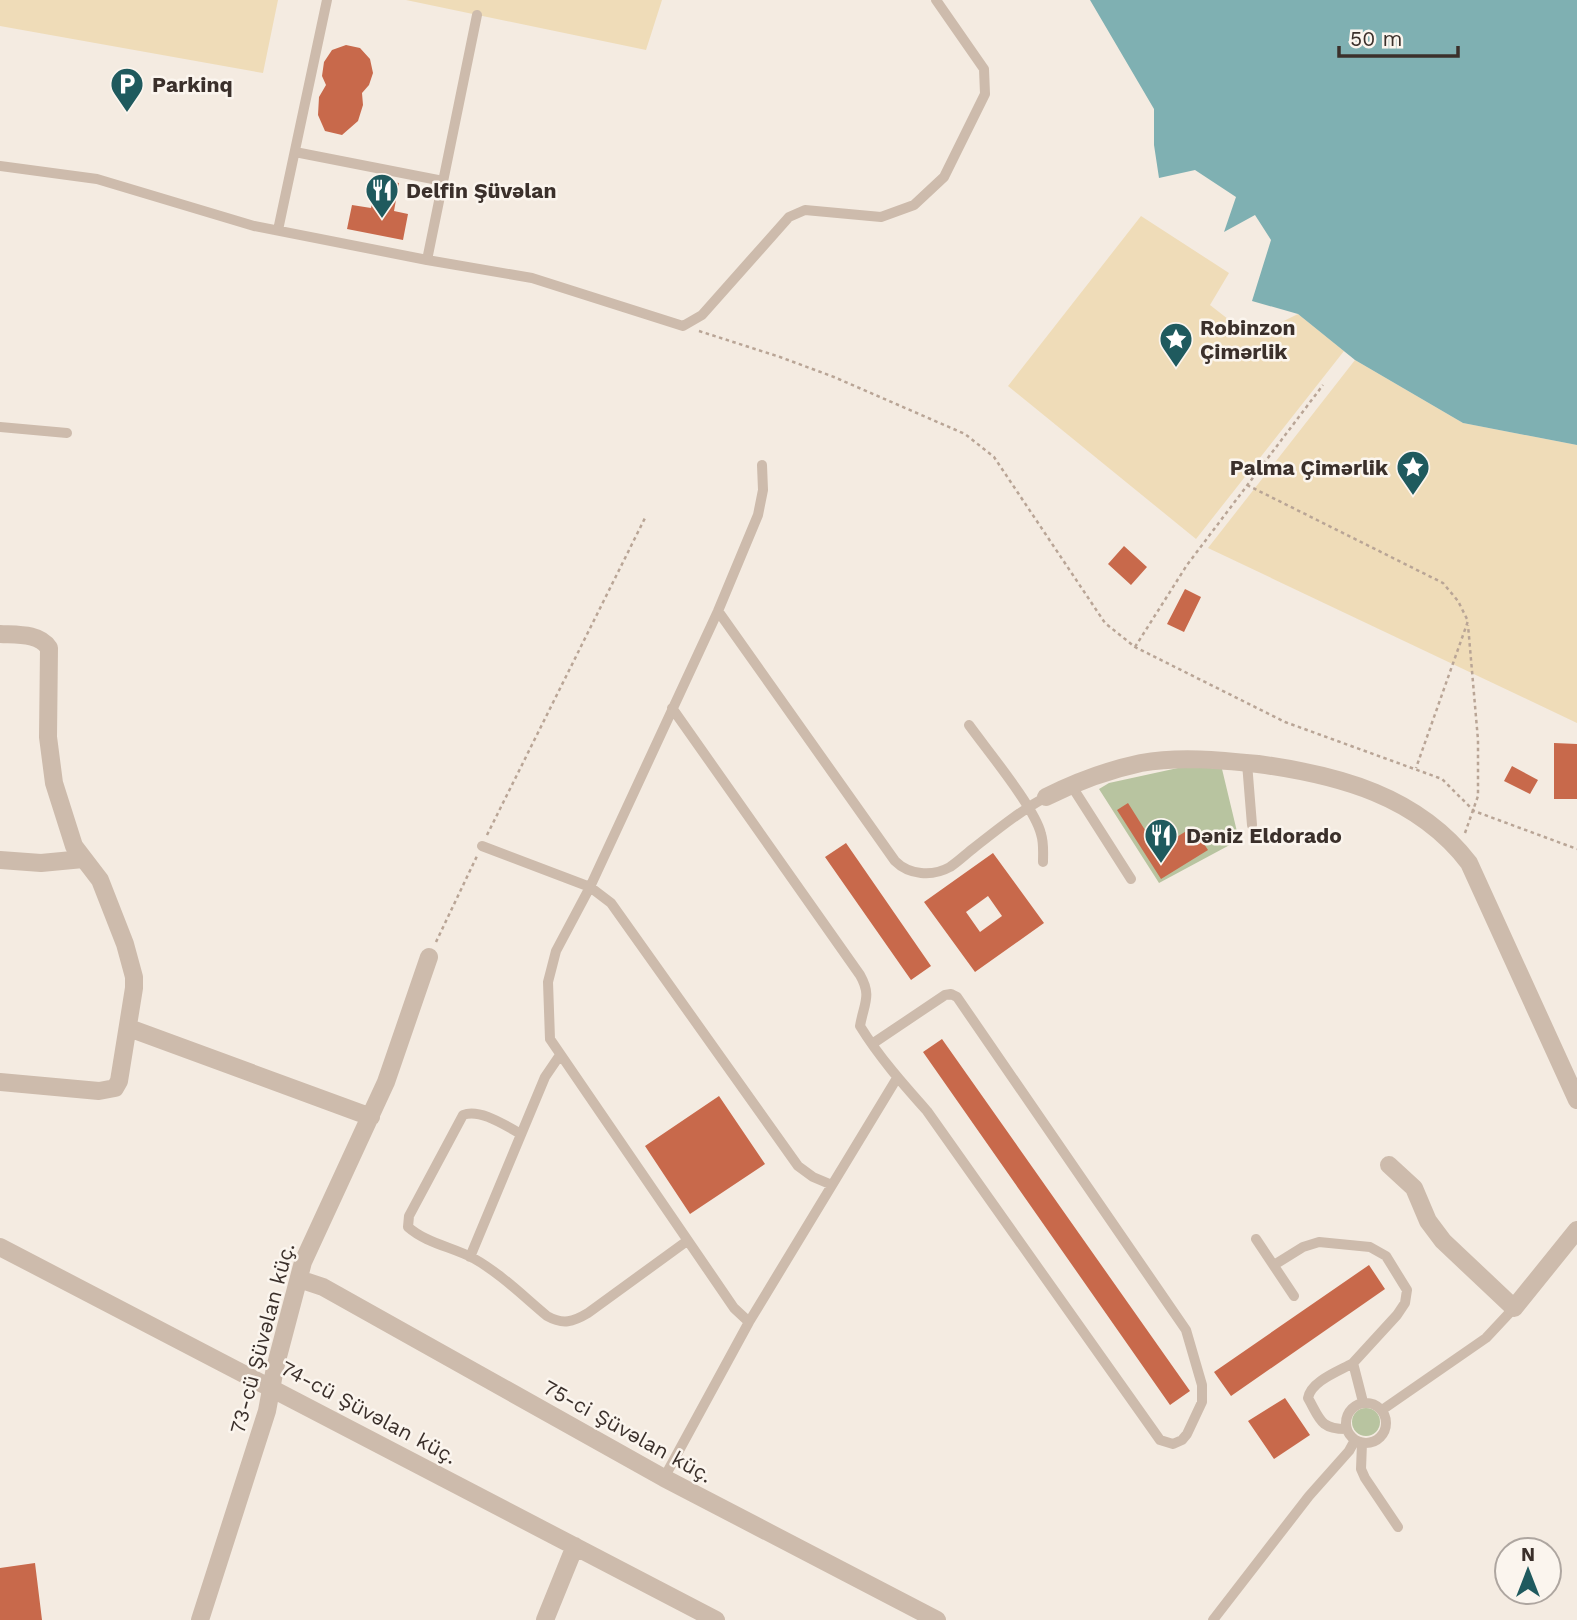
<svg xmlns="http://www.w3.org/2000/svg" width="1577" height="1620" viewBox="0 0 1577 1620" font-family="'Work Sans',sans-serif">
	<style>
		.green { fill: #b8c4a0 }
		.sand { fill: #efdcb8 }
		.water { fill: #7fb0b2 }
		.building { fill: #c8694b; fill-rule: evenodd }
		.lines { fill: none; stroke-linecap: round; stroke-linejoin: round }
		.path { stroke: #b9a596; stroke-width: 2.5; stroke-dasharray: 3.5 3.5; stroke-linecap: butt }
		.service { stroke: #cdbbac; stroke-width: 10 }
		.minor { stroke: #cdbbac; stroke-width: 18 }
		.labels { text-anchor: middle; dominant-baseline: central; stroke-width: 5; stroke-linejoin: round; paint-order: stroke }
		.poi-label { font-size: 21px; font-weight: bold; fill: #3b302b; stroke: #fbf5ee; text-anchor: start }
		.street-label { font-size: 21px; fill: #3b302b; stroke: #fbf5ee }
	</style>
	<rect width="100%" height="100%" fill="#f4ebe1"/>
	<path class="green" d="M1187 766 1222 769 1239 840 1159 883 1099 789 1109 783Z
		M1352 1422a14 14 0 1 1 28 0a14 14 0 1 1-28 0Z"/>
	<path class="sand" d="M0 0H278L263 73 0 26Z
		M406 0H662L646 50Z
		M1141 216 1229 273 1210 305 1251 337 1298 314 1344 351 1196 539 1008 386Z
		M1355 360 1463 423 1577 445V723L1208 548Z"/>
	<path class="water" d="M1090 0H1577V445L1463 423 1355 360 1298 314 1252 301 1271 240 1255 215 1224 232 1236 197 1195 170 1159 178 1154 145V109Z"/>
	<path class="building" d="M346 45 360 48 370 59 373 73 369 85 362 93 363 105 358 121 342 135 325 131 318 115 319 97 326 85 322 76 324 62 332 50Z
		M377 179 399 183 394 211 408 214 403 240 347 229 352 205 371 208Z
		M1124 546 1147 567 1131 585 1108 564Z
		M1185 589 1201 597 1184 632 1167 624Z
		M1554 743 1577 744V799H1554Z
		M1512 766 1538 780 1530 794 1504 781Z
		M1128 803 1157 849 1193 827 1208 850 1161 879 1117 810Z
		M846 843 931 966 911 980 825 857Z
		M993 853 1044 923 975 972 924 902ZM988 896 1002 916 980 932 966 912Z
		M942 1039 1190 1391 1170 1405 923 1052Z
		M719 1096 765 1164 690 1214 645 1146Z
		M1369 1265 1385 1289 1231 1396 1214 1372Z
		M1285 1398 1310 1435 1274 1459 1248 1421Z
		M35 1563 42 1620H0V1568Z"/>
	<g class="lines">
		<path class="path" d="M699 331 780 357 834 377 965 434 994 457 1105 623 1135 647 1285 722 1442 779 1474 811 1577 849
			M1247 485 1443 583 1458 601 1468 621 1416 768
			M1135 647 1187 565 1323 385
			M1465 833 1478 796V740L1468 625
			M487 835 645 518
			M436 942 477 856"/>
		<path class="service" d="M295 152 443 181
			M0 166 97 179 254 226 427 260 532 278 683 326 702 315 789 217 805 210 881 217 914 205 944 177 985 94 984 69 936 0
			M278 230 327 0
			M427 260 477 15
			M0 427 67 433
			M718 611 895 861C909 875 932 877 950 867 959 861 967 853 975 847 998 829 1020 811 1046 797
			M672 708 860 975C872 996 864 1003 860 1026 879 1057 903 1084 927 1111L1160 1440 1173 1444 1182 1440 1187 1434 1202 1402V1385L1186 1330 957 997 951 994 945 995 872 1044
			M969 725C987 750 1035 808 1041 834 1044 843 1043 853 1043 862
			M1247 763 1252 825
			M1071 785 1131 879
			M482 846 590 887 611 903 798 1166 813 1177 832 1185
			M521 1134C506 1126 480 1108 463 1115L409 1216 408 1227C426 1243 452 1247 473 1258 500 1273 523 1296 547 1316 563 1325 573 1322 588 1313L687 1241
			M1256 1239 1294 1296
			M470 1257 545 1077 560 1055
			M1274 1265 1303 1247 1319 1242 1370 1247 1386 1256 1407 1290 1405 1303 1397 1315 1353 1363 1363 1402
			M749 1322 734 1308 550 1039 548 982 556 951 590 887 718 611 758 515 763 490 762 465
			M1346 1423a20 20 0 1 1 40 0a20 20 0 1 1-40 0Z
			M1382 1410 1486 1338 1514 1308
			M1346 1429C1320 1429 1320 1419 1308 1398 1311 1381 1339 1371 1353 1363
			M1362 1443 1361 1469 1365 1478 1398 1527
			M664 1478 749 1322 897 1078
			M1213 1620 1309 1496 1349 1451 1355 1440"/>
		<path class="minor" d="M0 634C17 635 39 633 49 648L48 737 54 783 74 846 100 880 125 944 134 977V988L119 1081 115 1088 99 1091 0 1082
			M1046 797C1076 782 1108 770 1141 763 1179 756 1220 760 1258 764 1339 775 1418 796 1469 863L1577 1100
			M0 860 41 863 83 859
			M129 1028 371 1117
			M1389 1165 1414 1188 1428 1221 1443 1241 1514 1308 1577 1230
			M0 1247 716 1620
			M299 1279 323 1287 664 1478 937 1620
			M200 1620 267 1411 275 1368 303 1262 386 1082 429 957
			M545 1620 575 1546"/>
	</g>
	<defs>
		<symbol id="parking-pin" viewBox="-11 -11 22 30"><path d="M0 17L-7.5 6A9.5 9.5 0 1 1 7.5 6Z" fill="#1f5a5e" stroke="#fbf5ee"/><path d="M-3.5-5.5H1a3.5 3.5 0 0 1 0 7H-1V5.5H-3.5ZM-1-3.4V-.6H.8a1.4 1.4 0 0 0 0-2.8Z" fill="#fff"/></symbol>
		<symbol id="restaurant-pin" viewBox="-11 -11 22 30"><path d="M0 17L-7.5 6A9.5 9.5 0 1 1 7.5 6Z" fill="#1f5a5e" stroke="#fbf5ee"/><path d="M-5-6h1v4h1v-4h1v4h1v-4h1v5L-1.5 .5V6h-2V.5L-5-1ZM5-6V6H3V1.5H1.5Q1.5-4 5-6Z" fill="#fff"/></symbol>
		<symbol id="sight-pin" viewBox="-11 -11 22 30"><path d="M0 17L-7.5 6A9.5 9.5 0 1 1 7.5 6Z" fill="#1f5a5e" stroke="#fbf5ee"/><path d="M0-6L1.8-2.2L6-1.7L2.9 1.2L3.7 5.4L0 3.3L-3.7 5.4L-2.9 1.2L-6-1.7L-1.8-2.2Z" fill="#fff"/></symbol>
	</defs>
	<g fill-rule="evenodd">
		<use href="#parking-pin" x="108" y="65" width="38" height="52"/>
		<use href="#restaurant-pin" x="363" y="171" width="38" height="52"/>
		<use href="#sight-pin" x="1157" y="320" width="38" height="52"/>
		<use href="#sight-pin" x="1394" y="448" width="38" height="52"/>
		<use href="#restaurant-pin" x="1142" y="816" width="38" height="52"/>
	</g>
	<g class="labels">
		<g class="poi-label">
			<text x="152" y="84">Parkinq</text>
			<text x="406" y="190">Delfin Şüvəlan</text>
			<text x="1200" y="327">Robinzon<tspan x="1200" dy="24">Çimərlik</tspan></text>
			<text x="1388" y="467" text-anchor="end">Palma Çimərlik</text>
			<text x="1186" y="835">Dəniz Eldorado</text>
		</g>
		<g class="street-label">
			<text transform="translate(262 1338) rotate(-75)">73-cü Şüvəlan küç.</text>
			<text transform="translate(369 1412) rotate(28)">74-cü Şüvəlan küç.</text>
			<text transform="translate(628 1431) rotate(29)">75-ci Şüvəlan küç.</text>
		</g>
	</g>
	<g transform="translate(1528 1571)"><circle r="33" fill="#fbf5ee" stroke="#aea6a0" stroke-width="2"/>
	<path d="M0-5L12 26L0 18L-12 26Z" fill="#1f5a5e"/>
	<text y="-10" font-size="19" font-weight="bold" text-anchor="middle" fill="#3b302b">N</text>
	</g>
	<path d="M1339 46v10h119v-10" fill="none" stroke="#3b302b" stroke-width="3.5"/>
	<text x="1350" y="46" font-size="21" fill="#3b302b" stroke="#fbf5ee" stroke-width="5" paint-order="stroke">50 m</text>
</svg>
